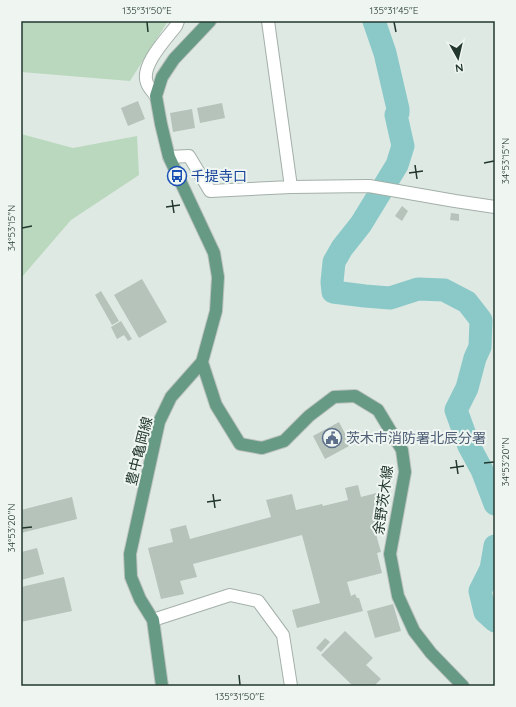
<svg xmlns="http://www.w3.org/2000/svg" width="516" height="707" viewBox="0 0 516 707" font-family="Quicksand,'Noto Sans JP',sans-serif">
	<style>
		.green { fill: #b9d8bd }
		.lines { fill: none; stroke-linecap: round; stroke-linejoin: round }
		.river { stroke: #8bc9c9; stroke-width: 23 }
		.building { fill: #b5c3bb }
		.minor-casing { stroke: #a3b0a9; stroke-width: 14 }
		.major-casing { stroke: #bdc3c0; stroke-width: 14 }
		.minor { stroke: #fff; stroke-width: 12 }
		.major { stroke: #679a85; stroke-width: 12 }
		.ticks { fill: none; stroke: #22372e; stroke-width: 1.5 }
		.labels { text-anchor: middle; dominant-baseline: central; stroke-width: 4; stroke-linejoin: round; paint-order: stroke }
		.transit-label { font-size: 14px; fill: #164399; stroke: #eff6f1; text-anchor: start }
		.service-label { font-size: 14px; fill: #4e5e75; stroke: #eff6f1; text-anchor: start }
		.street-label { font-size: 14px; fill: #22372e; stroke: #eff6f1 }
		.neatline { fill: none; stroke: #22372e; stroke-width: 1.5 }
		.ticks-label { font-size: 10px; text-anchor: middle; fill: #22372e }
	</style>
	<rect width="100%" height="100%" fill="#dfe9e3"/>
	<path class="green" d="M21 21H168L130 81 21 72Z
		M21 134 73 148 137 136 139 175 71 220 21 278Z"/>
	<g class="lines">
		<path class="river" d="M374 21 385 53 398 109V113L396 115 403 146 397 165 361 224 342 248 334 262 332 282 333 292 365 296 390 298 418 289 444 290 467 302 481 320 480 347 475 358 467 388 456 410 469 446 482 470 495 504
			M495 546 491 569 480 591 485 612 495 621"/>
	</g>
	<path class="building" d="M138 101 145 119 128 126 121 108Z
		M222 103 225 118 200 123 197 108Z
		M192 109 195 128 173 132 170 113Z
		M402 206 408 211 402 221 395 216Z
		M451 213 459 214V221L450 220Z
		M142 279 167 322 139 338 114 295Z
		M101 291 119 321 112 325 95 295Z
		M121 321 132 339 128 341 124 335 117 339 111 327Z
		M339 422 351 445 325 459 313 436Z
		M358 485 361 497 384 491 388 507 384 508 385 513 381 515 383 525 374 527 381 552 377 553 382 573 347 582 351 596 355 594 357 598H359L363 611 297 628 292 610 320 603 302 535 193 564 197 577 180 581 184 594 161 599 148 548 173 542 170 529 186 525 190 539 271 517 266 500 292 494 296 510 322 504 323 506 348 500 345 488Z
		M72 497 77 519 21 533V510Z
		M37 548 44 574 21 580V552Z
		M64 577 72 611 21 622V587Z
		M393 604 401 631 375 638 367 611Z
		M345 631 373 658 366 665 381 679 374 686H353L321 655Z
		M325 638 330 642 321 652 316 648Z"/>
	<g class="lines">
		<defs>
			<path id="minor" d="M268 21 291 187
				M156 96C153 92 148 87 147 83 140 66 166 39 176 26L178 21
				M169 157 189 156 210 191 291 187 369 186 455 201 495 207
				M153 620 230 595 258 601 283 635 291 686"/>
			<path id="major" d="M202 362 216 405 240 444 262 448 284 441 309 416 334 397 355 396 378 410 402 450 405 472 390 554 398 596 414 631 431 653 463 686
				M162 686 153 620 140 599 131 577 130 554 159 422 171 397 202 362 216 311 218 277 214 253 169 157 161 124 156 96 162 77 174 59 210 21"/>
		</defs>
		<use href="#minor" class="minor-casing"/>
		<use href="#major" class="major-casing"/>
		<use href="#minor" class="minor"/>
		<use href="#major" class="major"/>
	</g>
	<path class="ticks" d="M147 22 148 32M394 22 396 32M484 163 494 161M415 165 417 179M409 173 423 171M172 200 174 213M166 207 180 205M22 228 32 226M456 460 458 474M484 463 494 462M450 468 464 466M213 494 215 508M207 502 221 500M22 528 32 527M239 675 240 685"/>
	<defs>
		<symbol id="bus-ring" viewBox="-11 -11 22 22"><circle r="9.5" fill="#eff6f1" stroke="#1a4fb4" stroke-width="1.5"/><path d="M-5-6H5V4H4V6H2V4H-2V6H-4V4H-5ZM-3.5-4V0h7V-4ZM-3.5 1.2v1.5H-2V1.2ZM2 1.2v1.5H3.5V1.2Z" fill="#1a4fb4"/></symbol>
		<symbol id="civic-ring" viewBox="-11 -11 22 22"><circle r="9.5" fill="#eff6f1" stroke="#5c6f8a" stroke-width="1.5"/><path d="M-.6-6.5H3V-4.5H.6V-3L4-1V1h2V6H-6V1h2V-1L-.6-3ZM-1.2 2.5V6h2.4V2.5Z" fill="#5c6f8a"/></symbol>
	</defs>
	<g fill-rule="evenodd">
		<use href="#bus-ring" x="166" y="165" width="22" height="22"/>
		<use href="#civic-ring" x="321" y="427" width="22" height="22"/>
	</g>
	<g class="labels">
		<g class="transit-label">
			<text x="191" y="176">千提寺口</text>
		</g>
		<g class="service-label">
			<text x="346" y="438">茨木市消防署北辰分署</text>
		</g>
		<g class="street-label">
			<text transform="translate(139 451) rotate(-76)">豊中亀岡線</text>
			<text transform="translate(383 500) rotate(-82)">余野茨木線</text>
		</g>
	</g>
	<rect width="516" height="707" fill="none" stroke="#eff6f1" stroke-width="44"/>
	<g transform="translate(458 58) rotate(172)" stroke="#eff6f1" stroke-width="3" paint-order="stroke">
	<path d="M0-3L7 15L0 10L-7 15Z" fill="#22372e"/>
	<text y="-6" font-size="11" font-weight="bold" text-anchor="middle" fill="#22372e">N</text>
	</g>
	<rect x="22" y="22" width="472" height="663" class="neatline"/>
	<g class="ticks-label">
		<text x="147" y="14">135°31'50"E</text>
		<text x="394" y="14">135°31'45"E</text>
		<text transform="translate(505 161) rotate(-90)" y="4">34°53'15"N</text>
		<text transform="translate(11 228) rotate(-90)" y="4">34°53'15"N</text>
		<text transform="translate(505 462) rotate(-90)" y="4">34°53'20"N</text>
		<text transform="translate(11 528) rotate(-90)" y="4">34°53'20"N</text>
		<text x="240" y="700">135°31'50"E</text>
	</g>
</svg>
